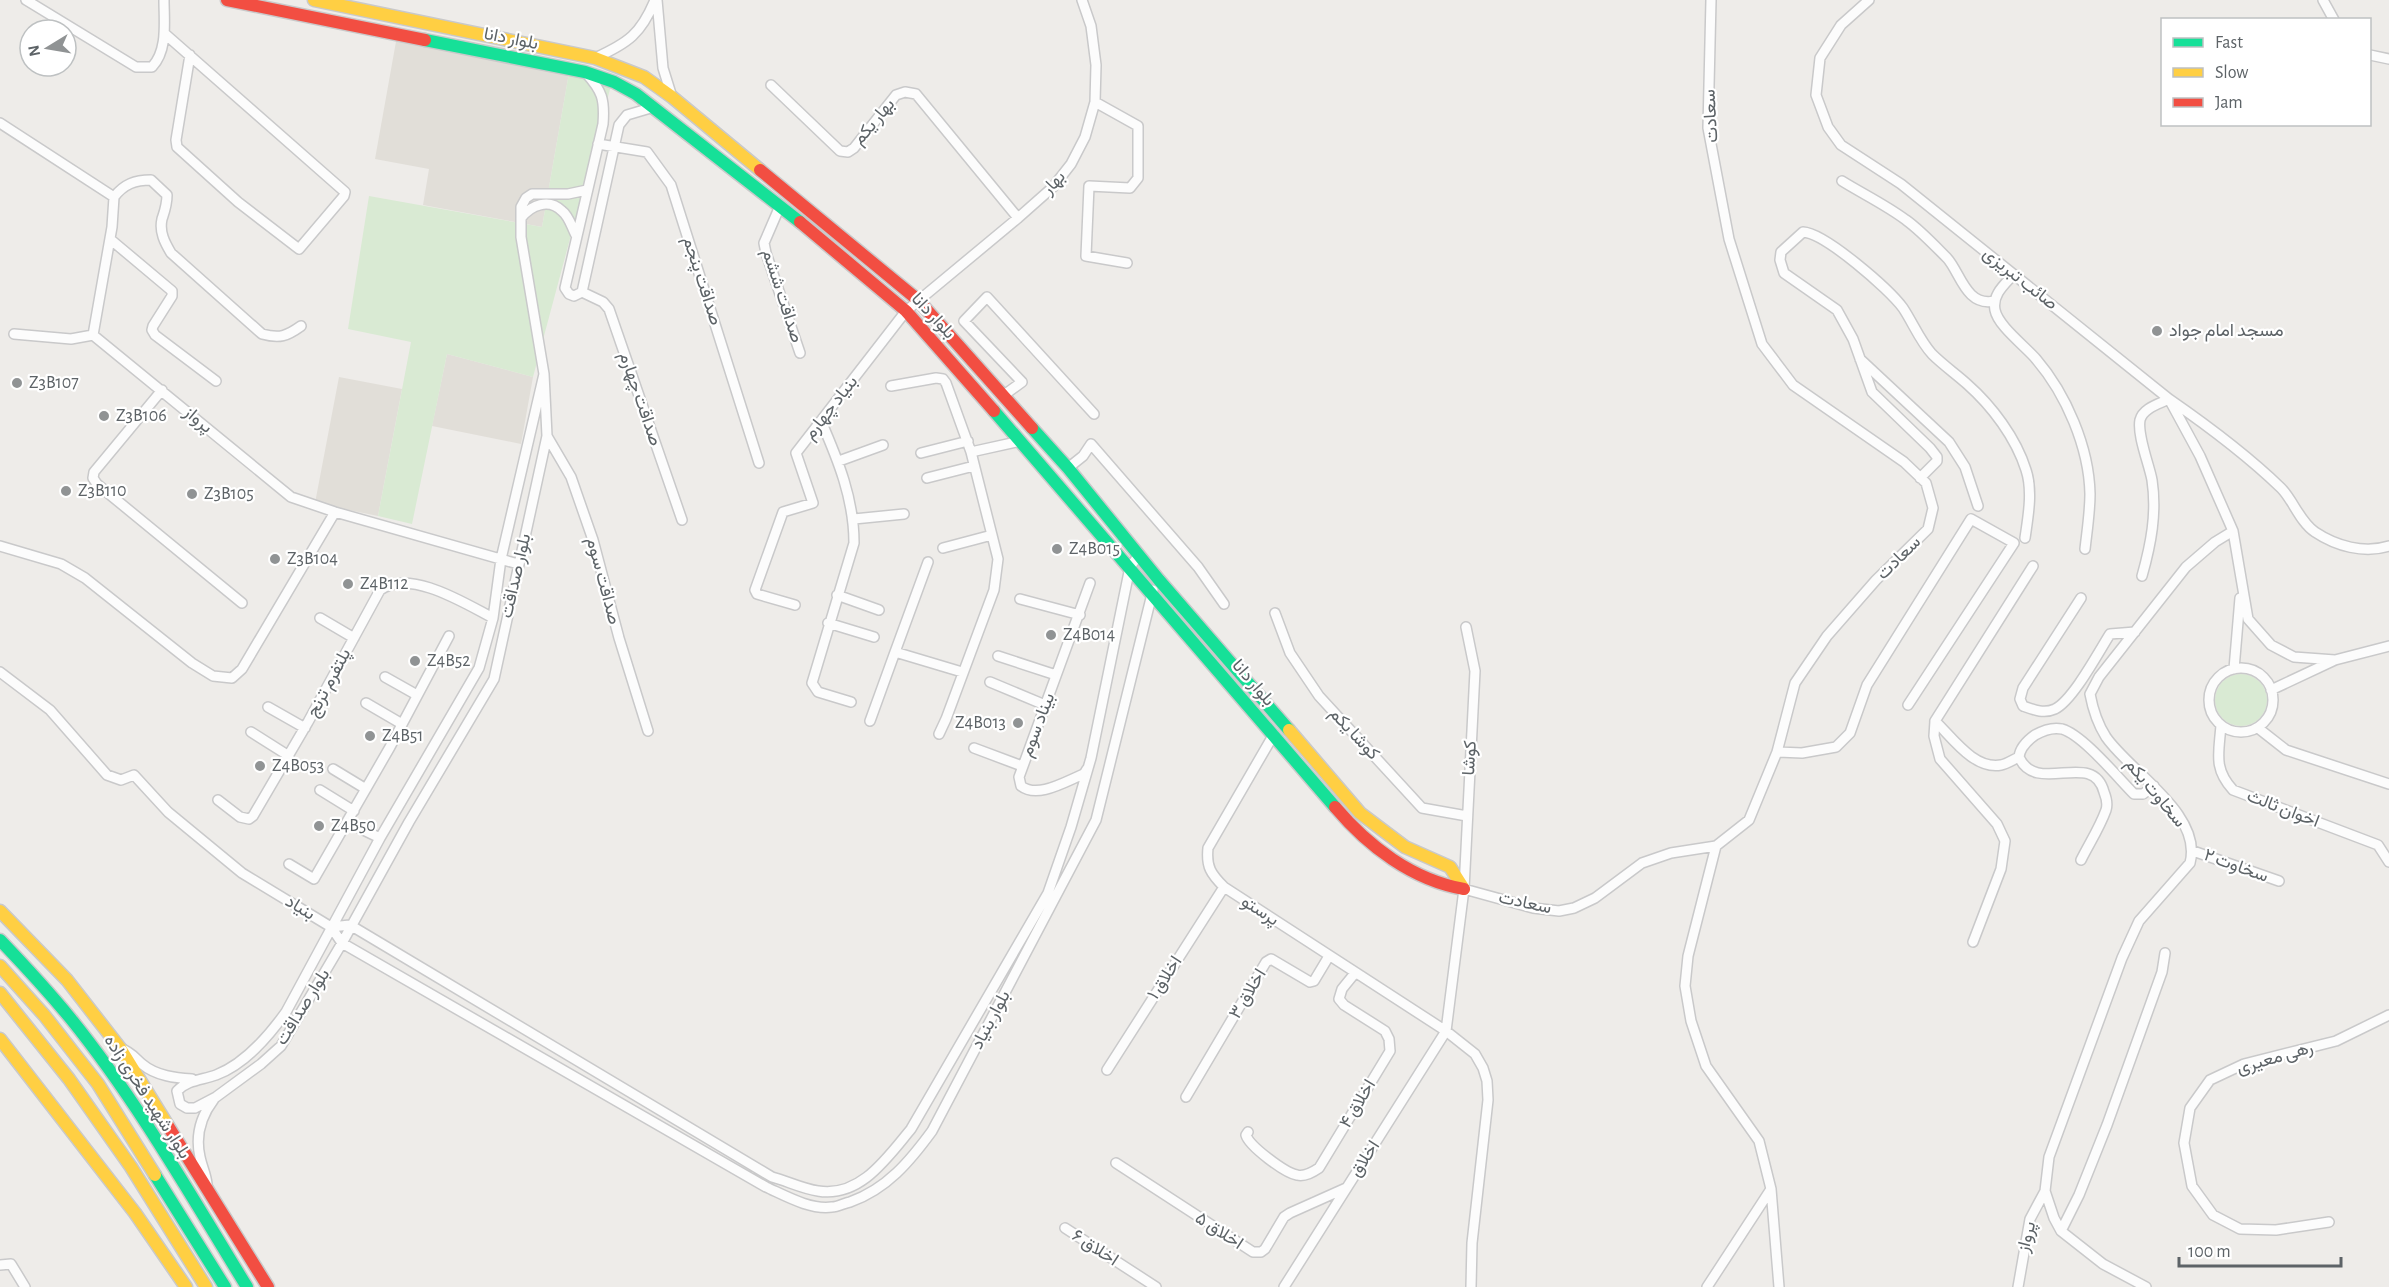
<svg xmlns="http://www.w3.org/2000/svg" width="2389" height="1287" viewBox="0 0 2389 1287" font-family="'Alegreya Sans',Vazirmatn,sans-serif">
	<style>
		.education { fill: #e1ded8 }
		.green { fill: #d9ead3 }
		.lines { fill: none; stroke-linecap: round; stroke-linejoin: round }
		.street-casing { stroke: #c9c9ca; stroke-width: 12 }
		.fast-casing { stroke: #c9c9ca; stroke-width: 15 }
		.slow-casing { stroke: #c9c9ca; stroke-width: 15 }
		.jam-casing { stroke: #c9c9ca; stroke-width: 15 }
		.street { stroke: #fcfcfc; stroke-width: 9 }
		.fast { stroke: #16e098; stroke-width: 12 }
		.slow { stroke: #ffcf43; stroke-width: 12 }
		.jam { stroke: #f24e42; stroke-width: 12 }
		.poi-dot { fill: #909394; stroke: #fff; stroke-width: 2 }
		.labels { text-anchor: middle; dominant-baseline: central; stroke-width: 4.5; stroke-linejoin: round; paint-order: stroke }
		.street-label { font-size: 18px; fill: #5d6367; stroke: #fff }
		.poi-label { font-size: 18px; fill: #5d6367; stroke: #fff; text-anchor: start }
	</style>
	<rect width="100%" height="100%" fill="#eeece9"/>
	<path class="education" d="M397 36 570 67 542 227 423 205 429 169 375 159Z
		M447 354 533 377 521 444 432 426Z
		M339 377 402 389 378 516 315 503Z"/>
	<path class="green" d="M570 67 613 78 533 377 447 354 412 524 378 516 411 342 348 329 369 196 542 227Z
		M2215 700a26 26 0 1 1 52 0a26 26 0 1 1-52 0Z"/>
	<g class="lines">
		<defs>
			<path id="street" d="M26 0 136 67H152C168 50 164 22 164 0
				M657 0 663 68 672 97
				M1869 0 1841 25 1820 58 1816 95 1828 127 1841 145 1901 184 2169 399 2200 456 2233 531 2248 619 2271 645 2294 657 2335 660
				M2323 0 2334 20
				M164 33 345 192 344 196 299 249 238 202 177 147 176 140 190 55
				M2370 55 2389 59
				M595 58C628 43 641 34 655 0
				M586 73C602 91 605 99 603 124L565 288 569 294 574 296 582 292 619 125 627 115 654 107
				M771 85 840 151 848 152 854 148 896 95 905 92 916 94 1018 218
				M1095 102 1138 126V178L1130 188 1089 186 1086 256 1127 263
				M0 123 114 197 112 227 93 335 291 497 335 512 518 564
				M598 144 647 152 671 185 759 463
				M1842 181C1863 194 1886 205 1906 220 1920 230 1934 245 1947 258 1960 272 1966 307 1994 301
				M114 197C124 184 135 180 151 180L167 195C167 205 165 210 162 219 159 232 165 243 171 253L262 334C280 339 287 336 301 326
				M780 206 764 243 766 253 800 353
				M521 218C531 205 549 198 562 211 569 216 572 228 576 235
				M110 239 172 291V296L153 326 152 330 155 335 216 381
				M2013 275C2004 285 1992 295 1995 310 1998 326 2025 346 2036 359 2066 394 2089 447 2090 494 2090 512 2087 531 2085 549
				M582 292 603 302 609 309 682 520
				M14 334 71 339 93 335
				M1860 359 1949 442 1965 467 1978 506
				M544 374 501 559 493 618 479 668 380 838 286 1012C268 1037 245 1064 216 1075 202 1080 187 1080 177 1091L180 1104 187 1108H195L216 1097 261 1064 281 1046 342 943 409 822 494 679 547 436 544 374 521 237V207L526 198 532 194H568L587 190
				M891 386 936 378 943 379 946 383 971 452 998 559 994 590 946 719 939 734
				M162 390 94 472 93 478 97 484 242 603
				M1004 395 1022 382 964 321 987 297 1094 414
				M821 421C838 460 854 499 854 543L812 683 818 692 851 702
				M547 436 571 477 593 540 619 638 648 731
				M971 452 1021 441
				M921 453 968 441
				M839 461 883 445
				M1068 468 1083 456 1091 444 1198 567 1224 604
				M927 478 974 466
				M1920 478 1937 461V457L1930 448 1872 392 1853 339 1837 310 1784 273 1780 260 1781 252 1803 232C1825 233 1889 289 1903 308 1913 323 1920 341 1932 354 1943 365 1956 374 1967 384 1992 406 2016 438 2026 470 2033 491 2028 517 2025 538
				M854 519 904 514
				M0 546 61 564 85 578 192 663 213 676 232 678 242 669 335 512
				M943 548 992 535
				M2142 576C2151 544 2157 513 2152 480 2149 464 2137 435 2140 420 2143 408 2159 404 2169 399 2208 426 2247 455 2281 488 2293 500 2300 522 2315 532 2336 546 2364 554 2389 546
				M837 595 879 610
				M2081 598 2023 688 2020 699 2023 706C2034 710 2044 714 2055 709 2073 700 2098 653 2110 634L2135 632
				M1020 599 1080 615
				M795 605 757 594 755 590 783 512 813 503 796 453 906 311 1018 218 1053 187 1071 164 1085 137 1095 102 1096 65 1091 26 1082 0
				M1275 613 1290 653 1319 696 1422 808 1467 816
				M320 618 354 638
				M828 623 874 637
				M895 652 928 562
				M998 656 1056 675
				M2209 700a32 32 0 1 1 64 0a32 32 0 1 1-64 0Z
				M2234 669 2240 598
				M0 672 50 710 107 775 121 780 134 775 168 812 242 873 331 927 350 925 772 1177C787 1181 803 1189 818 1191 860 1198 887 1158 911 1129L1048 893 1071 827 1091 758 1130 567 1139 555
				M385 677 417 695
				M990 682 1045 705
				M2271 690 2335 660 2389 646
				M366 703 402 724
				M268 707 305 728
				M870 721 895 652 962 672
				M1935 721 1934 736 1940 759 1997 824 2005 841 2001 869 1973 942
				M2221 725C2219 753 2213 768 2233 790L2378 845 2389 862
				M2258 728 2286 750 2389 784
				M251 732 289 756
				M1274 734 1208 848C1206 867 1211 874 1224 887L1446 1031 1475 1054 1483 1068 1487 1081 1488 1100 1472 1243 1471 1287
				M974 748 1022 766
				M1777 752 1802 753 1836 747 1850 733 1867 685 1971 519 2014 543 1908 705
				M2019 757C2014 759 2007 764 2001 765 1974 770 1952 737 1935 721L2033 566
				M333 769 366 789
				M1087 769 1084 774C1066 781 1038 799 1021 786L1019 777 1090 583
				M320 790 354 811
				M218 800 240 817 249 819 253 816 308 722 380 590C411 569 464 603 493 618
				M347 822 380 838
				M1716 846 1688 956 1685 986 1691 1021 1706 1066 1759 1141 1771 1189 1779 1287
				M2193 851 2279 881
				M2081 860C2089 844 2100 827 2106 810 2108 804 2106 797 2104 792 2093 749 2036 796 2019 757 2020 748 2028 740 2035 735 2042 731 2053 727 2062 729 2083 735 2118 778 2134 794H2143L2154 786
				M289 864 314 879 390 747 449 636
				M1464 889 1533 908 1559 911 1574 908 1595 898 1642 863 1671 853 1716 846 1749 820 1777 752 1795 683 1827 636 1876 580 1928 529 1933 508 1926 483 1904 462 1793 385 1762 344 1729 239 1708 128 1711 0
				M331 927 342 943 766 1187C786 1196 810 1210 832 1207 838 1207 844 1203 850 1202 887 1189 910 1161 932 1131L1096 820 1153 590
				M120 1048C131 1052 134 1057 142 1064 156 1076 176 1078 192 1079
				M1107 1070 1224 887
				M1186 1097 1266 962 1271 959 1310 982 1314 981 1329 956
				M1248 1132 1246 1135C1249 1146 1285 1173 1297 1175 1305 1177 1313 1172 1319 1168L1390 1051 1389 1039 1385 1031 1344 1005 1339 999 1342 989 1355 973
				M1116 1163 1253 1252H1261L1265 1249 1284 1217 1290 1213 1346 1188
				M207 1184C206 1174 202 1167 200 1157 195 1135 201 1116 214 1099
				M2045 1191 2054 1218 2061 1231 2103 1264 2146 1287
				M2329 1222 2276 1230 2240 1229 2213 1215 2192 1186 2184 1143 2190 1108 2210 1080 2244 1064 2336 1041 2389 1015
				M1065 1228 1156 1287
				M2061 1231 2079 1195 2107 1125 2162 972 2165 953
				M0 1265 11 1264 25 1287
				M1284 1287 1446 1031 1464 889 1475 671 1466 627
				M1707 1287 1771 1189
				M2018 1287 2030 1219 2045 1191 2049 1157 2122 958 2139 921 2190 863C2203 814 2130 772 2106 737 2097 723 2093 710 2090 694L2099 677 2186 567 2215 542 2233 531"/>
			<path id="fast" d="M425 40 585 72 614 82 636 94 800 222
				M994 411 1335 807
				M1032 428 1068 468 1159 580 1289 730
				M0 940C24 965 48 991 71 1019 138 1102 191 1196 247 1287
				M155 1175 225 1287"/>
			<path id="slow" d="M314 0 595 58 644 77 672 97 760 170
				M1289 730 1360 813 1405 847 1450 867 1464 889
				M0 911 67 980 120 1048 168 1126
				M0 966 44 1015 98 1084 155 1175
				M0 993 69 1079 131 1167 206 1287
				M0 1039 135 1213 186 1287"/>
			<path id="jam" d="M227 0 425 40
				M760 170 918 300 1032 428
				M800 222 906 311 994 411
				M1335 807C1368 846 1412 880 1464 889
				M168 1126 268 1287"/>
		</defs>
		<use href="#street" class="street-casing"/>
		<use href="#fast" class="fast-casing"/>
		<use href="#slow" class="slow-casing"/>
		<use href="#jam" class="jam-casing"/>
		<use href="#street" class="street"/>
		<use href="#fast" class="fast"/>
		<use href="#slow" class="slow"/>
		<use href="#jam" class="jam"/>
	</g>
	<g class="poi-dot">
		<circle cx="2157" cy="331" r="6"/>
		<circle cx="17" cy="383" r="6"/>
		<circle cx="104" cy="416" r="6"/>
		<circle cx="66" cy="491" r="6"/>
		<circle cx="192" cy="494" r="6"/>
		<circle cx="1057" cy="549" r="6"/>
		<circle cx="275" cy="559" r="6"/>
		<circle cx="348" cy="584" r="6"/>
		<circle cx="1051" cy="635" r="6"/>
		<circle cx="415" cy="661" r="6"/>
		<circle cx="1018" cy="723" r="6"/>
		<circle cx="370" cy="736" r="6"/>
		<circle cx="260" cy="766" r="6"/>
		<circle cx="319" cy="826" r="6"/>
	</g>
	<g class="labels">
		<g class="street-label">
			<text transform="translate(511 39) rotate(11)">بلوار دانا</text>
			<text transform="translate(1711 116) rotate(-93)">سعادت</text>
			<text transform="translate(874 122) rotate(-50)">بهار یکم</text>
			<text transform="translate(1054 183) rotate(-47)">بهار</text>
			<text transform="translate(2020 279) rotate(38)">صائب تبریزی</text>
			<text transform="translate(702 281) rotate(72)">صداقت پنجم</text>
			<text transform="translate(782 296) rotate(72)">صداقت ششم</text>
			<text transform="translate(933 316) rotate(47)">بلوار دانا</text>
			<text transform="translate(640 399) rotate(71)">صداقت چهارم</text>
			<text transform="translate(831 408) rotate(-52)">بنیاد چهارم</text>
			<text transform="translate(198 420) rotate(40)">پرواز</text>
			<text transform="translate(1899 558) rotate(-45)">سعادت</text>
			<text transform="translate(516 576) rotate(-77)">بلوار صداقت</text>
			<text transform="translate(603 581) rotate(75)">صداقت سوم</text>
			<text transform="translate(329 683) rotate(-62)">پلتفرم ترنج</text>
			<text transform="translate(1253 683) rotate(49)">بلوار دانا</text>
			<text transform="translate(1038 725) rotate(-69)">بیناد سوم</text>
			<text transform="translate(1354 734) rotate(47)">کوشا یکم</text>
			<text transform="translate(1470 758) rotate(-87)">کوشا</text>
			<text transform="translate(2155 793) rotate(50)">سخاوت یکم</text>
			<text transform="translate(2283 809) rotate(21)">اخوان ثالث</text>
			<text transform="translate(2236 866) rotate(20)">سخاوت ۲</text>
			<text transform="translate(1525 903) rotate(12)">سعادت</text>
			<text transform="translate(300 908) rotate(31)">بنیاد</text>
			<text transform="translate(1260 911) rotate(33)">پرستو</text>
			<text transform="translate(1165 978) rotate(-57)">اخلاق ۱</text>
			<text transform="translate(1248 994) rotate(-59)">اخلاق ۳</text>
			<text transform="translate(303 1007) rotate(-58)">بلوار صداقت</text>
			<text transform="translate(991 1020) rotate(-62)">بلوار بنیاد</text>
			<text transform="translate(2275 1058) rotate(-16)">رهی معیری</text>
			<text transform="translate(147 1097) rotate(57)">بلوار شهید فخری زاده</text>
			<text transform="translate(1358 1104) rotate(-59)">اخلاق ۴</text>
			<text transform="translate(1365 1159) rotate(-57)">اخلاق</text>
			<text transform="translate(1219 1231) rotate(33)">اخلاق ۵</text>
			<text transform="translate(2027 1237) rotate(-76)">پرواز</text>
			<text transform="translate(1095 1248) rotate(33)">اخلاق ۶</text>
		</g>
		<g class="poi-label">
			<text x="2169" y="331">مسجد امام جواد</text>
			<text x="29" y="383">Z3B107</text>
			<text x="116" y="416">Z3B106</text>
			<text x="78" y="491">Z3B110</text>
			<text x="204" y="494">Z3B105</text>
			<text x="1069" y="549">Z4B015</text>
			<text x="287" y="559">Z3B104</text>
			<text x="360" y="584">Z4B112</text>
			<text x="1063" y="635">Z4B014</text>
			<text x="427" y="661">Z4B52</text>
			<text x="1006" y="723" text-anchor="end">Z4B013</text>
			<text x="382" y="736">Z4B51</text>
			<text x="272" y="766">Z4B053</text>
			<text x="331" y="826">Z4B50</text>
		</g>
	</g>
	<rect x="2161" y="18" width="210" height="108" fill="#ffffff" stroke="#bec1c2" stroke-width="1.5"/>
	<rect x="2173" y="38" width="30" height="9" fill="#16e098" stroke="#bec1c2" stroke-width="1.5"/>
	<text x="2215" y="48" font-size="18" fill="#5d6367">Fast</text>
	<rect x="2173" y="68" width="30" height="9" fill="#ffcf43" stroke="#bec1c2" stroke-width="1.5"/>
	<text x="2215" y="78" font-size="18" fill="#5d6367">Slow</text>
	<rect x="2173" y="98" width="30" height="9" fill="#f24e42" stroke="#bec1c2" stroke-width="1.5"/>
	<text x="2215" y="108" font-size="18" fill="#5d6367">Jam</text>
	<g transform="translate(48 48) rotate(259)"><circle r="28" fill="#ffffff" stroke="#bec1c2" stroke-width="1.5"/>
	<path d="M0-4.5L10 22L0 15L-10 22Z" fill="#909394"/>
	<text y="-9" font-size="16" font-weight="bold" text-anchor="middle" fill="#5d6367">N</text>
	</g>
	<path d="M2179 1257v9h162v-9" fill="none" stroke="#5d6367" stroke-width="3"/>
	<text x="2188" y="1257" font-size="18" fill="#5d6367" stroke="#ffffff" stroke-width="4.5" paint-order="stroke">100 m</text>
</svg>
